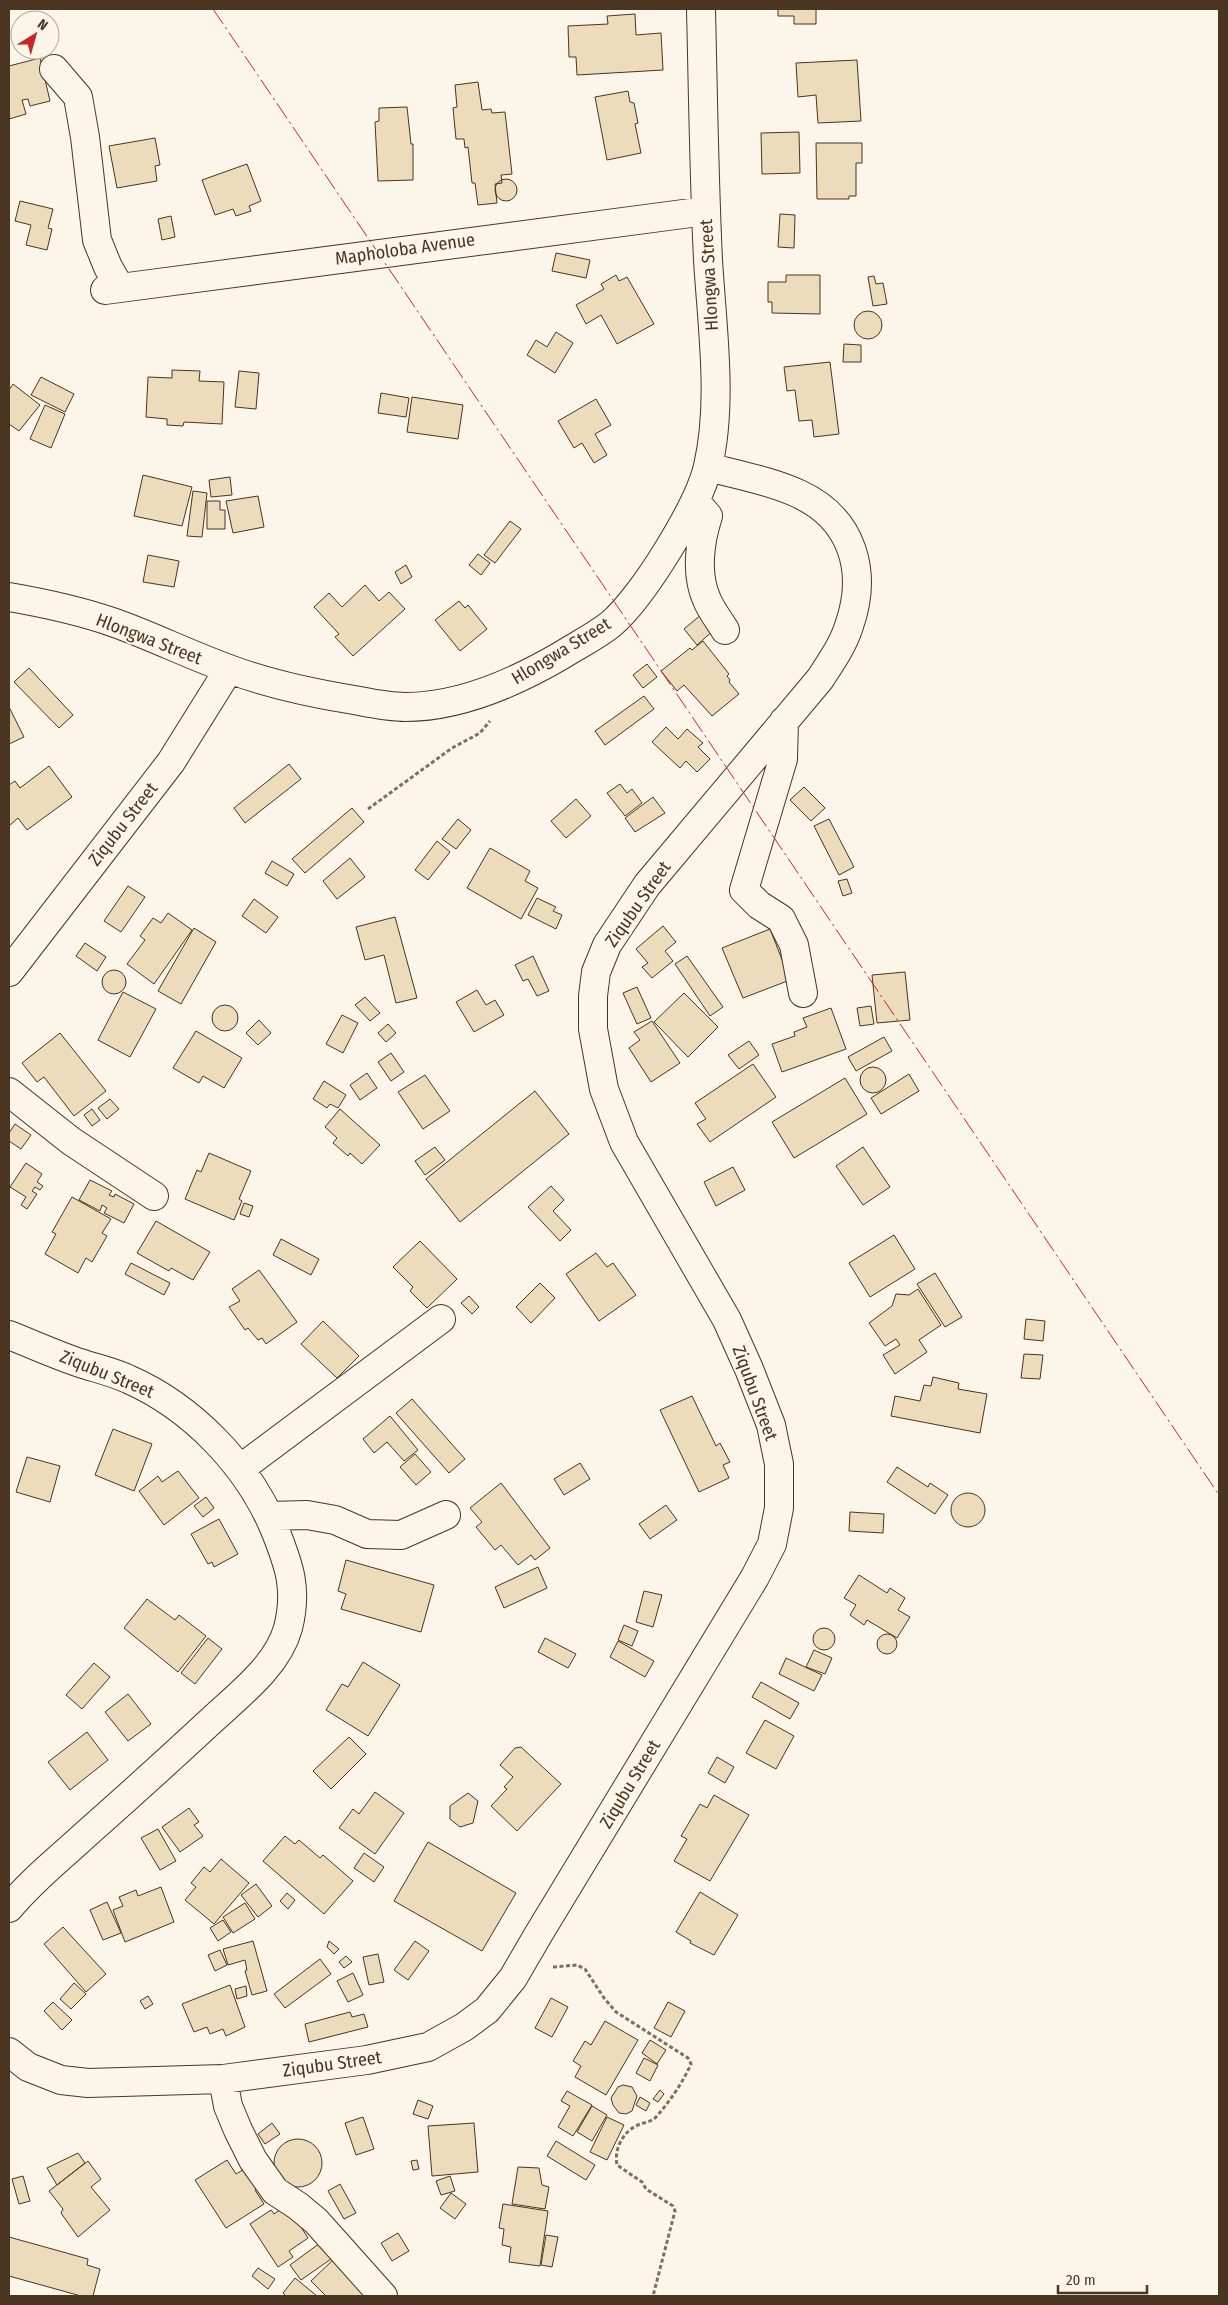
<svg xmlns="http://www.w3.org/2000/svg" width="1228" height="2305" viewBox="0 0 1228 2305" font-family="'Fira Sans Condensed',sans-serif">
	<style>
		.building { fill: #ecdcbc; stroke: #4a3520 }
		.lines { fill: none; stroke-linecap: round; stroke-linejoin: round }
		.minor-casing { stroke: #4a3520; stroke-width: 30 }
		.path { stroke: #7f6f5c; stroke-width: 3; stroke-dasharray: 4 2.5; stroke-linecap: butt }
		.minor { stroke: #fbf6e9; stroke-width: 28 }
		.power { stroke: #c62828; stroke-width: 1; stroke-dasharray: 18 4 2.5 4; stroke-linecap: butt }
		.labels { text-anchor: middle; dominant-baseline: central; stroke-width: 4; stroke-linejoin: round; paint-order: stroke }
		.street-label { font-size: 18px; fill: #4a3520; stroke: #fbf6e9 }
	</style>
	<rect width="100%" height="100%" fill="#fbf6e9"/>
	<path class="building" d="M778 9H816V24H794V16H778Z
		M635 14 636 35 661 33 663 70 577 75 576 57H569L568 26 608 24 607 16Z
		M40 58 50 101 30 106 28 99 22 100 26 114 9 119V66Z
		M857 60 861 121 818 123 816 95 798 97 796 63Z
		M478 82 482 110 491 109 492 113 505 112 512 174 501 175 502 183 495 184 497 203 478 205 475 183H472L468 147 465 148 464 139H456L453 108 457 107 455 85Z
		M628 91 630 102 634 103 638 123 635 124 641 153 607 160 595 97Z
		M407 107 411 144H413V180L378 181 375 122 379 121V108Z
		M799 132 800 173 762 174 761 133Z
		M155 138 160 165 155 166 157 181 117 188 109 146Z
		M816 143H862V163H856V196H849V199H817Z
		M247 164 261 201 249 206 251 211 236 216 233 209 215 215 202 180Z
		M495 190a11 11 0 1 1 22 0a11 11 0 1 1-22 0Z
		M20 201 53 209 48 228 52 229 47 250 26 245 31 225 15 221Z
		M780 214 795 215 794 248 778 247Z
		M171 216 175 237 162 240 158 219Z
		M556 253 590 260 586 278 552 271Z
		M616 275 619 281 627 277 654 324 617 344 601 315 586 324 576 305 604 289 601 284Z
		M786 275H820V314L772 313V302H768V282H786Z
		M874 276 876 284 883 283 887 304 873 306 868 277Z
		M854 325a14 14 0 1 1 28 0a14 14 0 1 1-28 0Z
		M556 332 573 343 555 373 527 355 536 340 547 347Z
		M844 344 861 345V362H843Z
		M830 362 839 434 814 437 812 420 799 421 795 390 787 391 784 367Z
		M172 370 200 371 199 381 224 382 222 424 184 422 183 426 167 425V419L146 417 148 377 172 378Z
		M239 371 259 373 256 409 235 407Z
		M41 377 74 394 65 412 31 395Z
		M13 384 40 405 19 431 9 424V390Z
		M381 393 409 398 406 417 378 413Z
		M412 397 463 405 458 439 407 432Z
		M596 399 611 425 595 434 607 455 594 463 582 443 574 448 558 421Z
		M45 405 65 414 51 448 30 439Z
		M143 475 192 487 182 526 134 516Z
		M230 477 232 495 211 497 209 480Z
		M193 491 207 493 202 537 187 536Z
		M258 496 264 527 233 533 226 501Z
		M207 501H220V510H225V529H207Z
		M510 521 521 529 495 563 484 555Z
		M478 554 490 563 481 575 469 565Z
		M148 555 179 561 174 587 143 582Z
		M406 565 412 577 401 584 395 572Z
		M365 585 379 601 389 592 405 609 353 656 335 637 339 634 314 607 329 593 342 607Z
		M459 601 465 608 468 605 487 629 460 651 435 620Z
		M702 614 715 629 697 645 684 629Z
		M703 641 729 674 727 676 730 680 729 682 739 694 712 716 684 685 677 691 661 671 690 648 692 650Z
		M647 664 657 677 643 688 633 675Z
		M29 668 73 715 59 728 14 682Z
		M644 696 654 709 605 745 595 731Z
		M9 707 24 737 9 744Z
		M666 727 678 739 687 729 703 743 698 747 710 759 697 772 686 761 680 768 652 742Z
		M289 764 301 779 245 823 234 808Z
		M49 766 72 797 27 830 18 818 9 826V785L15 781 20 788Z
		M620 784 627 793 632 789 642 803 625 816 607 793Z
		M804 787 825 808 811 821 790 800Z
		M653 797 665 813 635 832 625 818Z
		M576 799 591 816 566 838 551 821Z
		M352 808 364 822 305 873 292 859Z
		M458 819 471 830 456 849 442 839Z
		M829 819 854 867 839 875 814 826Z
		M437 841 450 852 428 880 415 870Z
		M490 848 530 871 525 881 538 888 521 919 467 888Z
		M350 858 365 877 337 899 323 881Z
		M272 861 294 874 287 886 265 873Z
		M847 879 852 893 843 896 838 881Z
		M128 886 145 897 121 932 104 921Z
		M537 898 556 907 553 911 562 915 556 929 528 915Z
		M254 899 278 917 266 933 242 916Z
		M168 913 192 930 154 984 127 964 145 940 140 936 153 918 161 923Z
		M395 917 417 998 396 1003 384 955 365 960 356 927Z
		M663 926 676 942 665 951 673 961 652 978 642 967 648 963 636 949Z
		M194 928 216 942 181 1004 158 991Z
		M770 929 790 980 743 998 722 948Z
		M85 943 106 957 97 971 76 956Z
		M533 956 549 991 537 996 528 979 523 981 515 965Z
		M687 956 723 1007 710 1016 675 964Z
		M102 982a12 12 0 1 1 24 0a12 12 0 1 1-24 0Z
		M905 972 910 1020 877 1023 872 975Z
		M637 987 651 1018 637 1024 623 993Z
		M477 990 486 1005 495 1000 504 1015 474 1032 456 1002Z
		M123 992 156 1009 130 1057 98 1040Z
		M684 993 718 1027 688 1057 654 1022Z
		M365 997 380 1013 370 1021 355 1005Z
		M212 1018a13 13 0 1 1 26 0a13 13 0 1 1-26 0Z
		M871 1006 874 1024 860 1026 857 1008Z
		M831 1008 846 1049 782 1072 772 1044 795 1036 794 1032 807 1027 803 1018Z
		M342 1015 358 1023 343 1053 326 1044Z
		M259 1020 271 1033 258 1045 246 1033Z
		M652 1021 680 1063 651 1082 629 1048 640 1040 634 1032Z
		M388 1024 396 1033 386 1042 378 1033Z
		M196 1031 242 1058 224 1088 203 1076 199 1083 173 1068Z
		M60 1033 106 1091 74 1116 44 1077 37 1082 22 1063Z
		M884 1037 892 1051 856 1071 848 1057Z
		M749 1041 759 1055 739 1069 728 1055Z
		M391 1053 404 1072 391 1081 378 1062Z
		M753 1064 776 1097 710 1142 697 1124 706 1119 695 1103Z
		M860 1080a13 13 0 1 1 26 0a13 13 0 1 1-26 0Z
		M367 1073 377 1088 360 1100 350 1085Z
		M909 1074 919 1091 881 1114 871 1098Z
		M425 1075 450 1111 423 1129 398 1092Z
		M845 1078 867 1114 794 1158 772 1122Z
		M324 1081 346 1095 338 1108 330 1104 327 1108 313 1099Z
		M535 1091 569 1134 460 1222 426 1179Z
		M110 1099 119 1109 107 1119 98 1108Z
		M92 1109 100 1120 92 1126 84 1115Z
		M340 1109 380 1145 362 1164 350 1153 348 1156 333 1143 337 1138 325 1127Z
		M15 1124 31 1135 21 1149 9 1141V1133Z
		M435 1147 445 1160 425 1175 415 1161Z
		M863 1147 890 1187 863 1205 836 1166Z
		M209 1153 251 1171 239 1199 242 1201 234 1220 185 1199 197 1170 201 1172Z
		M26 1163 42 1174 37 1182 43 1186 40 1190 35 1187 32 1191 37 1194 27 1209 21 1205 26 1197 10 1187Z
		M733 1167 745 1190 716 1206 704 1182Z
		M90 1180 112 1191 109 1195 114 1197 115 1194 134 1204 124 1223 104 1213 107 1208 102 1205 100 1211 79 1200Z
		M551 1186 564 1200 553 1211 571 1230 560 1241 528 1207Z
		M72 1197 111 1219 102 1233 107 1236 92 1262 86 1258 78 1273 45 1254 56 1234 52 1232Z
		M244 1203 253 1206 249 1217 240 1214Z
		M156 1221 210 1252 193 1280 171 1268 169 1271 137 1253Z
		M894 1235 915 1269 870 1297 849 1263Z
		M281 1239 319 1259 311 1275 273 1255Z
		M420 1241 457 1279 427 1308 410 1291 413 1287 393 1267Z
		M596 1253 607 1267 613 1263 636 1295 599 1321 566 1274Z
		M131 1263 170 1283 164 1295 125 1274Z
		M259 1270 297 1322 266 1344 262 1338 258 1340 248 1328 245 1330 229 1307 240 1301 232 1289Z
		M935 1273 962 1317 945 1327 917 1284Z
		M540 1283 555 1298 531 1323 516 1307Z
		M918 1289 941 1325 919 1340 927 1352 895 1374 883 1355 900 1345 896 1339 885 1346 869 1323 892 1306 896 1294 909 1295Z
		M469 1296 479 1307 472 1314 461 1303Z
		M1026 1319 1045 1321 1043 1341 1024 1339Z
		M323 1321 359 1356 337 1378 301 1344Z
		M1024 1354 1043 1355 1040 1379 1021 1378Z
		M933 1377 959 1383 958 1389 987 1394 980 1433 891 1416 895 1396 920 1401 924 1385 931 1386Z
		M692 1396 716 1446 720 1443 730 1462 723 1465 729 1478 699 1492 660 1410Z
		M412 1399 465 1459 449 1473 396 1413Z
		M390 1416 418 1450 404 1461 387 1442 374 1453 363 1439Z
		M113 1429 152 1444 134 1491 95 1475Z
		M415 1454 431 1472 416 1485 400 1467Z
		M27 1457 60 1466 50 1502 16 1492Z
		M580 1463 590 1479 564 1495 554 1479Z
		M897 1467 928 1487 930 1483 948 1495 935 1514 887 1482Z
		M178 1471 199 1498 164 1525 139 1491 158 1476 162 1482Z
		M501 1483 550 1548 535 1560 531 1555 518 1565 501 1545 495 1550 476 1527 482 1522 470 1508Z
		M951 1510a17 17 0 1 1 34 0a17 17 0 1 1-34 0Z
		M206 1497 214 1508 203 1517 194 1506Z
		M666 1505 677 1520 650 1539 639 1524Z
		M850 1512 884 1514 883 1533 849 1531Z
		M219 1519 238 1554 214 1567 212 1562 208 1564 191 1534Z
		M346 1560 434 1585 421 1632 341 1609 346 1594 338 1591Z
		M538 1567 547 1588 504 1608 495 1587Z
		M859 1575 887 1593 890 1588 905 1598 898 1610 910 1617 897 1638 867 1620 864 1625 850 1615 856 1605 844 1598Z
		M644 1591 662 1595 653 1627 636 1622Z
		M147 1599 175 1620 179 1615 206 1636 178 1672 124 1628Z
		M624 1625 638 1631 632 1646 618 1640Z
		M813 1639a11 11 0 1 1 22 0a11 11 0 1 1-22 0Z
		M877 1644a10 10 0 1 1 20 0a10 10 0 1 1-20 0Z
		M208 1638 222 1649 195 1684 181 1673Z
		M545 1638 576 1654 568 1668 538 1652Z
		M618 1641 654 1661 645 1677 610 1657Z
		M814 1650 832 1658 825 1674 806 1667Z
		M786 1658 822 1675 814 1691 779 1674Z
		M363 1662 400 1685 368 1736 326 1710 342 1684 348 1687Z
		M94 1663 110 1677 82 1709 66 1695Z
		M761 1682 799 1703 790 1719 752 1697Z
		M128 1694 151 1724 128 1741 105 1712Z
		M765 1720 794 1736 776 1769 746 1753Z
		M87 1732 108 1760 70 1790 48 1762Z
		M349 1737 366 1754 331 1789 313 1771Z
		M521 1747 561 1784 517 1831 491 1806 507 1789 504 1787 513 1777 500 1765 515 1748Z
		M717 1757 734 1767 725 1783 708 1773Z
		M375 1792 404 1813 375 1854 339 1828 353 1809 359 1814Z
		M468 1793 478 1801 473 1823 460 1827 450 1819V1806Z
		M714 1795 749 1815 710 1881 674 1861 687 1839 681 1836 700 1804 707 1808Z
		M189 1808 199 1822 194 1825 203 1836 180 1852 162 1827Z
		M158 1829 176 1861 160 1870 141 1838Z
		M285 1836 295 1844 299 1840 320 1858 323 1855 353 1881 324 1914 263 1861Z
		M428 1842 516 1893 482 1951 394 1901Z
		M364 1853 384 1867 374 1882 354 1868Z
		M221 1859 249 1883 214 1924 185 1900 196 1887 191 1883 204 1867 210 1872Z
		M256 1884 272 1906 258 1917 241 1895Z
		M161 1887 174 1922 125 1942 113 1910 123 1906 119 1897 136 1890 138 1896Z
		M700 1892 738 1915 714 1955 690 1943 691 1941 676 1932Z
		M287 1893 295 1900 288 1909 280 1901Z
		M107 1902 121 1933 103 1940 90 1910Z
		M245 1903 255 1919 233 1933 223 1917Z
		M223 1920 231 1932 218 1941 210 1928Z
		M63 1927 106 1974 86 1992 44 1944Z
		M253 1941 267 1991 252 1995 245 1971 247 1970 245 1960 228 1965 223 1949Z
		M329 1941 339 1949 334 1954 327 1947Z
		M415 1941 429 1951 408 1980 394 1970Z
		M220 1950 227 1965 215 1971 208 1955Z
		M378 1954 384 1982 369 1985 363 1957Z
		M346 1956 352 1962 344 1968 339 1962Z
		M320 1959 331 1974 285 2008 274 1994Z
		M353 1973 363 1995 348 2002 337 1981Z
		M74 1983 86 1994 71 2009 60 1999Z
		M230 1985 245 2027 226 2036 223 2029 210 2034 207 2027 194 2032 182 2004Z
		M246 1986 247 1996 237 1999 235 1989Z
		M148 1996 153 2004 145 2009 140 2001Z
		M551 1998 568 2007 552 2037 535 2028Z
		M53 2002 72 2020 62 2030 44 2011Z
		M668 2002 685 2011 671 2037 654 2028Z
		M350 2012 352 2017 364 2014 368 2027 309 2042 305 2024Z
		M605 2021 638 2040 606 2095 575 2077 581 2066 573 2061 585 2041 591 2045Z
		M650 2040 666 2050 657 2064 642 2053Z
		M644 2058 658 2065 650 2081 636 2073Z
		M623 2085 632 2087 637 2096 632 2111 626 2114 619 2113 613 2105 611 2098 618 2087Z
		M660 2090 664 2094 658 2102 653 2099Z
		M567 2091 592 2105 573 2136 558 2127 570 2106 561 2101Z
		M640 2097 650 2103 646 2111 636 2105Z
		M418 2100 433 2106 428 2119 413 2114Z
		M592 2106 607 2115 592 2141 577 2132Z
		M363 2117 374 2149 356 2155 345 2123Z
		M607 2117 624 2125 607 2160 590 2152Z
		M272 2123 280 2134 265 2144 258 2134Z
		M474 2123 478 2172 432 2176 428 2126Z
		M274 2163a24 24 0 1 1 48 0a24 24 0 1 1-48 0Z
		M556 2141 595 2165 586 2180 547 2156Z
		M78 2153 85 2163 57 2185 47 2168Z
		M227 2160 236 2174 246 2168 259 2188 255 2190 264 2204 226 2228 195 2180Z
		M417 2160 419 2169 413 2170 411 2161Z
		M88 2161 101 2179 91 2187 110 2210 78 2237 61 2213 63 2209 49 2191Z
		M518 2167 539 2168 542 2185 549 2187 545 2209 512 2204Z
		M23 2176 30 2201 19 2204 12 2179Z
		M450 2176 455 2191 441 2195 436 2181Z
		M340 2184 356 2213 344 2219 328 2191Z
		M451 2193 466 2204 455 2219 440 2208Z
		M503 2204 548 2211 540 2266 509 2262 511 2247 502 2245 504 2229 499 2228Z
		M287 2205 308 2238 289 2251 293 2257 278 2267 250 2224 271 2210 274 2214Z
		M398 2233 409 2251 392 2261 381 2243Z
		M546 2235 558 2237 552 2267 541 2265Z
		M9 2237 88 2259 87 2265 100 2269 93 2296H81L9 2276Z
		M320 2243 331 2259 301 2280 290 2265Z
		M336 2257 379 2296H326L311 2281Z
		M258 2268 275 2279 268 2289 252 2276Z
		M295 2278 317 2296H286L283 2293Z"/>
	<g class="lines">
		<defs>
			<path id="minor" d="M54 69 78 97 85 137 97 240 108 267 120 288
				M105 290 706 211
				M695 501 708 516C700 541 695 574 707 600 711 610 719 620 725 630
				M9 597C44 603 81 611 115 623 154 637 190 655 229 669 269 684 311 693 354 700 370 703 388 707 405 707 459 707 516 682 562 655 578 645 596 636 611 624 642 598 699 506 708 466 723 402 712 326 708 260 704 176 703 93 701 9
				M784 721 783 759 744 890 759 905 781 919 794 945 803 993
				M9 972 171 762 229 669
				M9 1092 71 1141 154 1196
				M9 1335C32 1344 56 1355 80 1363 95 1368 113 1372 128 1379 192 1407 248 1465 275 1530 289 1565 298 1589 288 1628 278 1665 240 1694 213 1719 171 1758 128 1797 85 1835 59 1859 31 1881 9 1908
				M240 1469 441 1319
				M269 1516 307 1515 335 1520 367 1534 401 1535 446 1515
				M9 2052 28 2067 61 2080 88 2083 223 2079 367 2060 428 2047 464 2027 487 2010 513 1978 538 1935 755 1577 772 1544 779 1508V1464L771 1425 749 1369 727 1320 624 1142 604 1089 593 1029V996L596 972 607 945 647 885 820 679C831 662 843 645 849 626 868 572 853 519 799 494 771 481 738 475 708 467
				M223 2079 228 2106 238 2130 253 2160 275 2191 298 2206 316 2221 383 2296"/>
		</defs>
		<use href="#minor" class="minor-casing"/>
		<path class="path" d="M368 809 452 748 480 733 490 721
			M553 1967 577 1965 585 1969 604 1998 616 2012 688 2058 691 2064C683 2082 670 2101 657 2116 651 2123 643 2122 636 2126 622 2133 614 2150 617 2165L642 2182 646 2189 673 2206 675 2211 653 2296"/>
		<use href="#minor" class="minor"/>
		<path class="power" d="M213 9 1219 1495"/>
	</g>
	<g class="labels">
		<g class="street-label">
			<text transform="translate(405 249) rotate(-8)">Mapholoba Avenue</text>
			<text transform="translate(709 275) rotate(-93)">Hlongwa Street</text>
			<text transform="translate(149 639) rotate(21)">Hlongwa Street</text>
			<text transform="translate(561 651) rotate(-31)">Hlongwa Street</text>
			<text transform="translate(123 824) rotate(-52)">Ziqubu Street</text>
			<text transform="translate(638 904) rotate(-55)">Ziqubu Street</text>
			<text transform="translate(107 1374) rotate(22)">Ziqubu Street</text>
			<text transform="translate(755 1393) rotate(70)">Ziqubu Street</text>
			<text transform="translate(630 1784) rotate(-59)">Ziqubu Street</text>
			<text transform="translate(332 2064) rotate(-8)">Ziqubu Street</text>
		</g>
	</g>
	<rect width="1228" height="2305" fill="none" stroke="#4a3520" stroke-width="20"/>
	<g transform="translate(35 35) rotate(37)"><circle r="24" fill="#fbf6e9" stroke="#b4a999"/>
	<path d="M0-4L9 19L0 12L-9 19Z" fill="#c62828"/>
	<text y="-8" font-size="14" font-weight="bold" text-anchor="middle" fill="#4a3520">N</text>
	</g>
	<path d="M1058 2285v8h89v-8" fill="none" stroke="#4a3520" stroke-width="2.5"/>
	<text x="1066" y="2285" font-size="15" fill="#4a3520" stroke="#fbf6e9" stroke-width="4" paint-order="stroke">20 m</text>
</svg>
